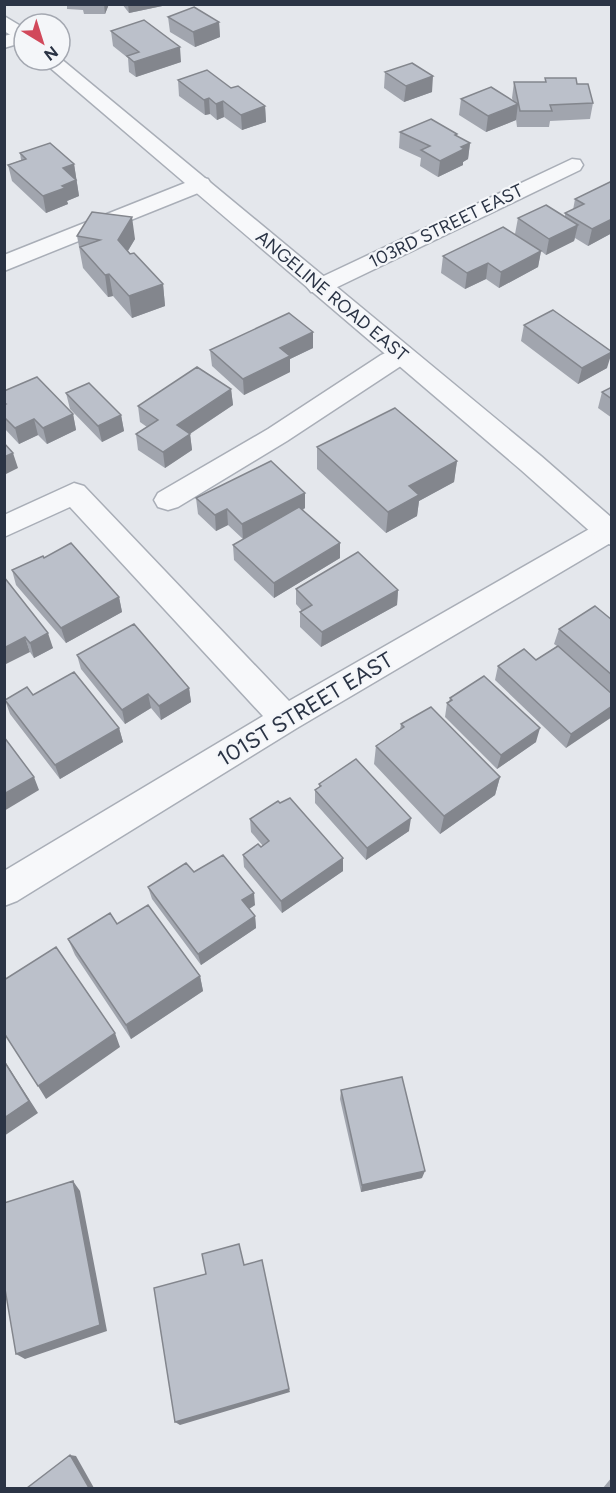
<svg xmlns="http://www.w3.org/2000/svg" width="616" height="1493" viewBox="0 0 616 1493" font-family="Figtree,sans-serif">
	<style>
		.lines { fill: none; stroke-linecap: round; stroke-linejoin: round }
		.minor-casing { stroke: #a9aeb7; stroke-width: 3 }
		.tertiary-casing { stroke: #a9aeb7; stroke-width: 3 }
		.minor { fill: #f7f8fa; fill-rule: evenodd }
		.tertiary { fill: #f7f8fa; fill-rule: evenodd }
		.wall { fill: #a1a5ae }
		.shaded-wall { fill: #83868d }
		.building { fill: #bbc0ca; stroke: #83868d; stroke-width: 1.5 }
		.labels { text-anchor: middle; dominant-baseline: central; stroke-width: 4.5; stroke-linejoin: round; paint-order: stroke }
		.far-street-label { font-size: 18px; fill: #2b3445; stroke: #f4f6f9 }
		.street-label { font-size: 22px; fill: #2b3445; stroke: #f4f6f9 }
	</style>
	<rect width="100%" height="100%" fill="#e4e7ec"/>
	<g class="lines">
		<defs>
			<path id="minor" d="M24 31V42L4 48V36Z
				M572 159 580 160 583 165 580 170 327 292H311L307 287 311 282Z
				M200 177 208 179 211 184 208 189 4 271V255Z
				M401 346 410 348 414 354 410 360 287 441 178 507 168 510 158 507 154 500 158 493 268 429 381 355Z
				M74 483 84 486 289 701 598 524 612 522V542L297 728 17 901 4 906V871L263 716 70 507 4 537V515Z"/>
			<path id="tertiary" d="M4 16 24 28V43L4 31Z
				M60 58 541 456 612 518V545L602 542 521 470 41 60H60Z"/>
		</defs>
		<use href="#minor" class="minor-casing"/>
		<use href="#tertiary" class="tertiary-casing"/>
		<use href="#minor" class="minor"/>
		<use href="#tertiary" class="tertiary"/>
	</g>
	<path class="wall" d="M67 4H109L105 14H84L83 10 67 9Z
		M122 4H167V5L129 13Z
		M168 17 219 22 220 37 195 47 170 32Z
		M111 31 181 62 136 77 129 72 128 58 113 46Z
		M385 72 432 92 404 102 384 88Z
		M545 78 577 84 593 103 590 119 550 121 549 127H517L516 119V120L486 132 459 115 461 99 513 101 512 98 514 82H545Z
		M178 80 231 88 265 106 266 122 242 130 224 117 217 120 210 114 205 115 179 96Z
		M400 132 457 136 470 143 468 159 463 162V165L438 177 420 166 421 158 399 148Z
		M20 153 74 164 79 196 67 201 68 204 46 213 12 181 8 165 21 160Z
		M612 181V233L588 246 575 238 574 241 546 255 541 251 538 267 499 288 486 279 465 289 441 273 443 256 537 249 515 234 518 218 565 217V213L573 210 575 199Z
		M77 236 135 239 128 251 163 284 165 306 132 318 113 296 108 297 83 268Z
		M524 325 607 368 578 384 521 341Z
		M313 332V348L290 359V372L244 395 212 366 210 350Z
		M612 387V418L598 408 602 392Z
		M231 389 233 405 190 434 192 450 165 468 138 450 136 434 147 427 140 422 138 406Z
		M4 391 73 414 76 430 47 444 38 435 19 444 4 428Z
		M66 393 121 415 124 431 102 442 70 409Z
		M317 447 457 461 454 482 419 501 417 516 386 533 317 469Z
		M305 493V508L303 510 340 558 274 598 234 560 233 545 243 539 228 525 216 531 198 514 196 498Z
		M44 558 119 597 122 612 66 643 16 585 12 570Z
		M4 577 53 648 34 658 30 652Z
		M296 589 398 590 397 605 321 647 300 627V612L302 611 296 604Z
		M612 620V693L566 748 495 680 498 666 536 660 557 646 554 644 559 629Z
		M77 655 189 688 191 702 161 720 151 708 125 724 81 669Z
		M33 695 119 728 123 742 60 779 10 714 5 700Z
		M450 698 536 742 497 769 445 717 447 703 449 702Z
		M401 724 500 777 495 795 440 834 374 764 376 746 400 730Z
		M319 784 409 831 366 860 315 803V790L319 787Z
		M250 819 343 871 282 913 244 867 243 855 263 846 251 832Z
		M194 872 255 905 249 909 255 916 256 928 201 965 152 899 148 887Z
		M68 939 200 976 203 991 131 1039 75 955Z
		M341 1090 422 1178 361 1192 340 1099Z
		M612 1477V1488H603Z"/>
	<path class="shaded-wall" d="M104 4H109L105 14Z
		M128 4H167V5L129 13Z
		M219 22 220 37 195 47 193 32Z
		M180 47 181 62 136 77 134 62Z
		M433 76 432 92 404 102 406 86Z
		M209 98 210 114 205 115 204 100Z
		M223 101 224 117 217 120 216 104Z
		M518 104 516 120 486 132 488 116Z
		M265 106 266 122 242 130 241 115Z
		M470 143 468 159 463 162V165L438 177 440 161 461 147Z
		M74 164 79 196 67 201 68 204 46 213 43 196 63 168Z
		M132 217 135 239 121 262 118 240Z
		M612 219V233L588 246 592 229Z
		M578 225 574 241 546 255 549 239Z
		M541 251 538 267 499 288 501 272Z
		M488 263 486 279 465 289 467 273Z
		M109 274 113 296 108 297 105 275Z
		M163 284 165 306 132 318 129 296Z
		M313 332V348L290 359V372L244 395 243 379 280 348Z
		M612 352 607 368 578 384 582 368Z
		M231 389 233 405 179 441 177 425Z
		M73 414 76 430 47 444 43 428Z
		M121 415 124 431 102 442 98 426Z
		M34 419 38 435 19 444 15 428Z
		M190 434 192 450 165 468 163 452Z
		M13 453 18 468 4 475V457Z
		M457 461 454 482 419 501 417 516 386 533 388 512 409 486Z
		M305 493V508L243 540 242 524Z
		M227 509 228 525 216 531 215 515Z
		M340 543V558L274 598V583Z
		M398 590 397 605 321 647 322 632Z
		M119 597 122 612 66 643 61 628Z
		M48 633 53 648 34 658 30 643Z
		M25 637 30 652 4 665V648Z
		M189 688 191 702 161 720 159 706Z
		M148 694 151 708 125 724 122 710Z
		M612 706V717L566 748 571 734Z
		M119 728 123 742 60 779 55 765Z
		M540 728 536 742 497 769 501 755Z
		M34 777 39 790 4 811V794Z
		M500 777 495 795 440 834 444 816Z
		M411 818 409 831 366 860 367 848Z
		M343 858V871L282 913 281 901Z
		M254 893 255 905 244 912 242 900Z
		M255 916 256 928 201 965 198 954Z
		M200 976 203 991 131 1039 126 1025Z
		M115 1033 120 1047 46 1099 38 1086Z
		M4 1060 38 1113 4 1136Z
		M425 1171 422 1178 361 1192 362 1185Z
		M73 1181 80 1191 107 1331 25 1359 16 1354Z
		M289 1389 290 1392 180 1425 175 1422Z
		M70 1455 76 1456 94 1488H89Z"/>
	<path class="building" d="M194 7 219 22 193 32 168 17Z
		M144 20 180 47 134 62 127 56 139 52 111 31Z
		M412 63 433 76 406 86 385 72Z
		M207 70 231 88 238 86 265 106 241 115 223 101 216 104 209 98 204 100 178 80Z
		M545 78H576L577 84H588L593 103 550 105 552 111H520L514 82H546Z
		M491 87 518 104 488 116 461 99Z
		M431 119 457 134 455 135 470 143 461 147 464 149 440 161 421 150 430 146 400 132Z
		M50 143 74 164 63 168 76 180 62 186 65 188 43 196 8 165 26 159 20 153Z
		M612 181V219L592 229 565 213 584 204 575 199Z
		M546 205 578 225 549 239 518 218Z
		M92 212 132 217 118 240 130 254 134 253 163 284 129 296 109 274 105 275 80 247 100 240 77 236Z
		M503 227 541 251 501 272 488 263 467 273 443 256Z
		M553 310 612 352 582 368 524 325Z
		M289 313 313 332 280 348 290 356 243 379 210 350Z
		M197 367 231 389 177 425 190 434 163 452 136 434 158 420 138 406Z
		M37 377 73 414 43 428 34 419 15 428 4 417V405L6 404 4 403V391Z
		M89 383 121 415 98 426 66 393Z
		M612 387V399L602 392Z
		M395 408 457 461 409 486 419 495 388 512 317 447Z
		M4 443 13 453 4 457Z
		M271 461 305 493 242 524 227 509 215 515 196 498Z
		M299 507 340 543 274 583 233 545Z
		M71 543 119 597 61 628 12 570 43 556 44 558Z
		M358 552 398 590 322 632 300 612 312 605 296 589Z
		M4 577 48 633 30 643 25 637 4 648Z
		M595 606 612 620V675L559 629Z
		M134 624 189 688 159 706 148 694 122 710 77 655Z
		M558 646 612 694V706L571 734 498 666 524 649 536 660Z
		M74 672 119 728 55 765 5 700 27 687 33 695Z
		M484 676 540 728 501 755 447 703 452 700 450 698Z
		M431 707 500 777 444 816 376 746 404 727 401 724Z
		M4 737 34 777 4 794Z
		M356 759 411 818 367 848 315 790 321 786 319 784Z
		M290 798 343 858 281 901 243 855 258 844 261 847 269 841 250 819 278 801 280 803Z
		M223 855 254 893 242 900 255 916 198 954 148 887 186 863 194 872Z
		M148 905 200 976 126 1025 68 939 110 913 117 924Z
		M56 947 115 1033 38 1086 4 1033V980Z
		M4 1061 29 1101 4 1118Z
		M402 1077 425 1171 362 1185 341 1090Z
		M73 1181 100 1325 16 1354 4 1283V1203Z
		M239 1244 244 1265 262 1260 289 1389 175 1422 154 1288 206 1274 202 1254Z
		M70 1455 89 1488H27Z"/>
	<g class="labels">
		<g class="far-street-label">
			<text transform="translate(446 226) rotate(-26)">103RD STREET EAST</text>
			<text transform="translate(332 296) rotate(40)">ANGELINE ROAD EAST</text>
		</g>
		<g class="street-label">
			<text transform="translate(305 709) rotate(-31)">101ST STREET EAST</text>
		</g>
	</g>
	<rect width="616" height="1493" fill="none" stroke="#2b3445" stroke-width="12"/>
	<g transform="translate(42 42) rotate(142)"><circle r="28" fill="#f4f6f9" stroke="#a4a8b1" stroke-width="1.5"/>
	<path d="M0-4.5L10 22L0 15L-10 22Z" fill="#d1495b"/>
	<text y="-9" font-size="16" font-weight="bold" text-anchor="middle" fill="#2b3445">N</text>
	</g>
</svg>
